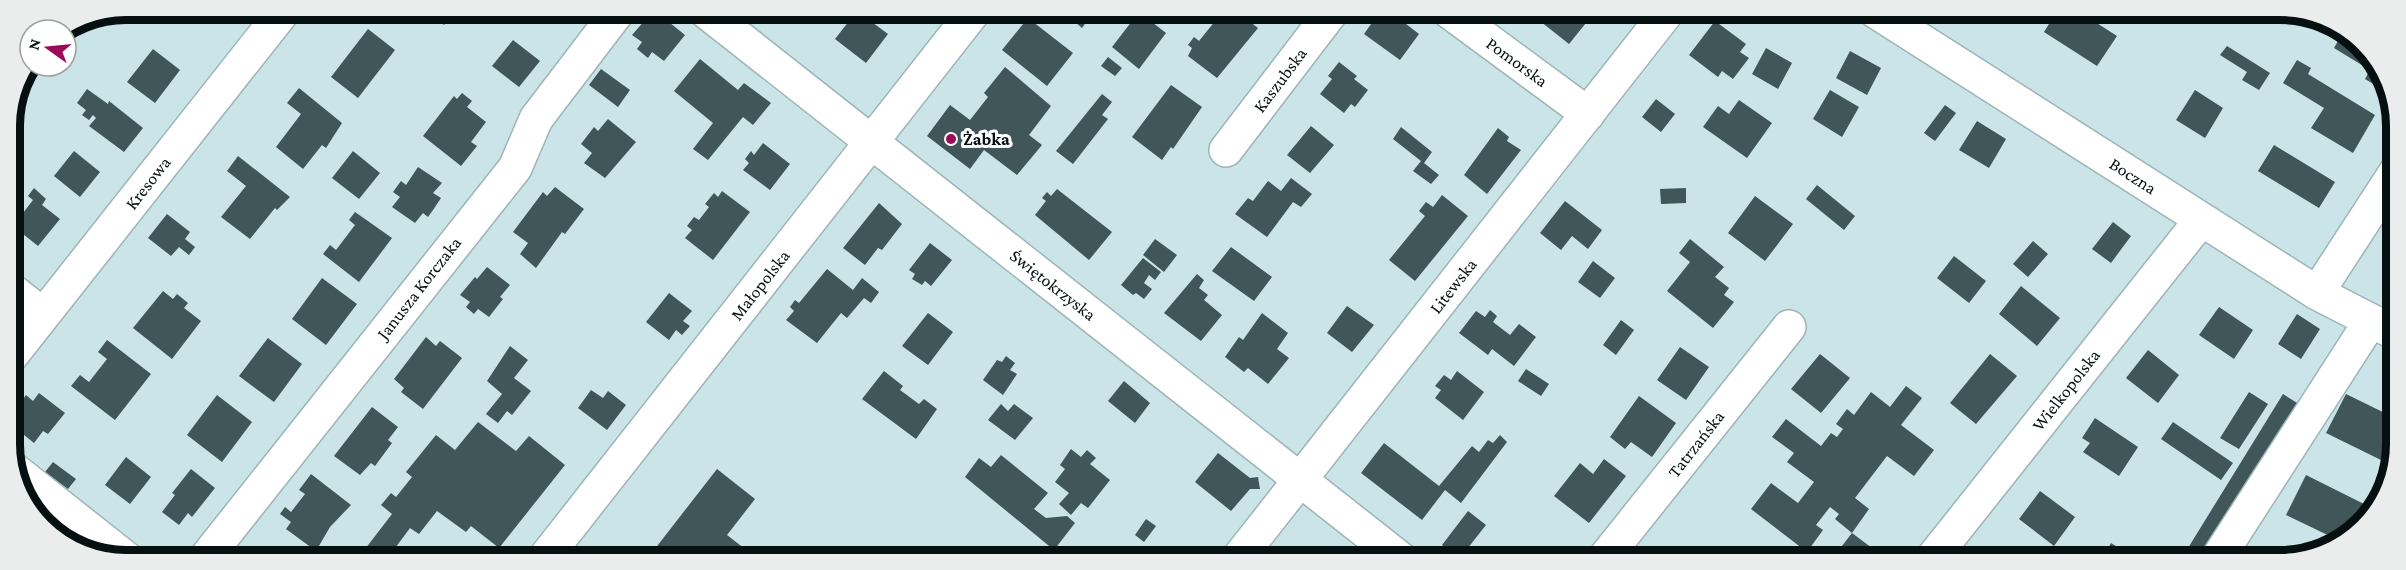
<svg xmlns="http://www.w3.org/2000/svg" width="2406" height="570" viewBox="0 0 2406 570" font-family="'Crimson Pro',serif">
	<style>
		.building { fill: #405658 }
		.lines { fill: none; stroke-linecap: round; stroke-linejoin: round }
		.minor-casing { stroke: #9cb5b8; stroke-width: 36 }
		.minor { stroke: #fff; stroke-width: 33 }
		.poi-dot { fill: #9c0b59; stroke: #fff; stroke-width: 2 }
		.labels { text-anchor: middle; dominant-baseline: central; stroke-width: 6; stroke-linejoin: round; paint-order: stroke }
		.street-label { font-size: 18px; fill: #071011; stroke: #fff }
		.poi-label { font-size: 18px; font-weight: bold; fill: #071011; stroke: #fff; text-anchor: start }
		.rim { fill: none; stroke: #071011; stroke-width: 8 }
	</style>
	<rect width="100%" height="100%" fill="#cae4e7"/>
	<path class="building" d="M155 9H177L169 20Z
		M425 9H456L444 25Z
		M654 10 685 35 664 61 652 52 648 58 637 49 642 42 632 35Z
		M1072 10H1092L1094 11 1082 28 1068 16Z
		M1224 10H1249L1250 11 1245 18 1258 28 1217 78 1188 56 1192 48 1188 45 1194 37 1199 41Z
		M1381 10H1388L1419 34 1400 60 1364 34Z
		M1526 10 1581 11 1590 18 1569 44Z
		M857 11 888 34 866 63 835 39Z
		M1610 11H1636L1638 12 1628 24Z
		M2057 11H2078L2117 36 2097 66 2044 32Z
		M1139 12 1166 33 1139 69 1112 47Z
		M1028 18 1073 53 1047 86 1002 50Z
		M1715 21 1746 44 1740 52 1749 58 1733 79 1722 71 1718 77 1689 55Z
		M368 29 395 50 358 98 331 77Z
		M2343 32 2363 43 2388 90 2387 92 2365 79 2370 70 2334 48Z
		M513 40 540 61 519 87 492 66Z
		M2227 46 2270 73 2259 90 2242 80 2247 72 2220 55Z
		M1766 48 1792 63 1778 89 1752 74Z
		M153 49 180 70 155 103 127 82Z
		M1850 51 1881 68 1867 95 1836 78Z
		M1108 57 1122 68 1115 76 1101 66Z
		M700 59 738 90 744 83 771 103 753 125 743 117 708 160 693 149 713 123 674 91Z
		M2297 60 2311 68 2308 74 2375 115 2353 153 2311 128 2324 108 2283 83Z
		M1339 62 1357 76 1354 79 1368 90 1355 107 1351 104 1344 113 1320 94 1332 79 1328 76Z
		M1005 67 1051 106 1029 135 1042 145 1017 175 984 150 970 169 927 136 950 105 970 120 988 97 984 93Z
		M601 69 630 90 618 107 589 85Z
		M1171 85 1202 107 1173 149 1171 147 1162 160 1132 137Z
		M299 88 342 123 326 148 322 145 303 169 276 147 301 114 287 103Z
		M87 89 108 104 109 101 143 128 124 152 89 126 96 118 93 115 89 120 82 115 86 110 77 103Z
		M1830 90 1859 107 1842 137 1813 119Z
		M2195 90 2223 108 2205 138 2176 120Z
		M462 93 472 101 467 107 486 122 471 142 477 146 461 166 423 136 454 96 457 99Z
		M1102 94 1112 102 1102 115 1108 119 1073 164 1056 151Z
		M1656 99 1675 114 1661 132 1642 117Z
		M1739 100 1772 123 1747 158 1703 127 1718 106 1729 114Z
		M1945 105 1956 113 1935 141 1924 133Z
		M608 119 636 142 605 178 584 163 592 153 581 144 594 127 598 131Z
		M1977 121 2006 139 1989 168 1959 150Z
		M1311 126 1334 145 1310 173 1287 155Z
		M1401 127 1432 152 1424 163 1439 175 1431 184 1413 171 1421 161 1393 139Z
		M1498 128 1509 137 1507 141 1521 150 1487 194 1464 175Z
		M763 143 790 164 770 190 743 170 749 163 745 159 751 151 754 155Z
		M2274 145 2335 182 2319 208 2258 171Z
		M74 151 100 172 80 197 54 176Z
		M353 151 380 173 359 199 332 178Z
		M238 156 290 197 277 210 275 208 250 239 221 217 246 186 227 171Z
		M418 167 442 183 433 193 441 198 433 210 428 217 423 213 415 223 392 207 400 197 393 192 401 181 406 185Z
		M1291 178 1312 194 1301 207 1293 202 1267 237 1235 214 1248 198 1253 201 1268 181 1281 191Z
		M1817 185 1855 216 1844 230 1806 199Z
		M555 187 584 209 565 234 562 232 536 268 520 254 528 243 513 232 543 192 547 196Z
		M34 188 46 199 42 205 60 219 38 246 13 226 33 200 28 196Z
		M1686 188V203L1661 204 1660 189Z
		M1057 189 1112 232 1089 260 1035 215 1046 201 1042 198 1047 192 1051 196Z
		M722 191 750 212 713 260 685 238 692 230 687 226 694 217 699 220 709 207 705 204 714 193 718 197Z
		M1442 195 1468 216 1415 281 1389 260 1425 216 1419 211 1426 202 1433 207Z
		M1755 196 1793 224 1765 261 1728 233Z
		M1565 201 1602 230 1588 249 1572 236 1561 250 1540 233Z
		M879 203 902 224 882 250 878 248 865 265 843 248Z
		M355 212 392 238 359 282 323 254 330 245 336 250 355 225 349 220Z
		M167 214 190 232 185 239 195 247 189 255 179 247 171 256 148 238Z
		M2113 222 2131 236 2111 263 2092 249Z
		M1155 239 1177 255 1164 272 1143 255Z
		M1690 239 1724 267 1715 277 1729 288 1724 295 1734 302 1713 328 1667 291 1690 262 1679 253Z
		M2033 241 2048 254 2028 277 2013 264Z
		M930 243 952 260 931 286 925 281 922 285 912 279 915 274 909 270Z
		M1231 247 1272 277 1254 301 1212 271Z
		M1954 256 1986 281 1969 303 1937 278Z
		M1143 258 1161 272 1155 280 1149 275 1144 283 1152 289 1144 299 1136 293 1133 295 1121 285Z
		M2395 260V283L2390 281 2394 274 2389 270Z
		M1593 261 1615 278 1600 298 1578 282Z
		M487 267 510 285 500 297 503 299 489 317 478 309 474 314 466 307 470 302 460 295 475 277 477 279Z
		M827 269 853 290 862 278 879 292 871 303 864 298 847 318 841 313 817 343 786 320 794 311 790 307 795 300 799 303Z
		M1197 274 1204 280 1199 288 1208 295 1204 300 1222 315 1201 341 1164 313Z
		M322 278 357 304 326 345 292 319Z
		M2021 286 2060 318 2037 346 1999 314Z
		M163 291 173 299 177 294 188 303 184 308 201 321 172 359 133 328Z
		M669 293 692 311 683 321 690 326 682 335 676 330 669 340 646 322Z
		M1347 306 1374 325 1352 352 1327 333Z
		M2219 307 2253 330 2234 359 2199 335Z
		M1490 310 1497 316 1493 322 1510 335 1519 324 1536 337 1514 366 1492 349 1488 355 1459 333 1476 311 1485 317Z
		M928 313 953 332 928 365 902 346Z
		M1262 313 1288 333 1277 349 1289 358 1268 384 1248 368 1244 372 1225 357 1239 337 1243 340Z
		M2297 314 2320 329 2301 359 2278 344Z
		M1621 320 1634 330 1616 355 1603 345Z
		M426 337 436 346 440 341 462 358 423 409 401 392 404 388 394 379Z
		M268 338 302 364 274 402 239 376Z
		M107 340 151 374 115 420 71 386 80 375 89 382 107 359 98 352Z
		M510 346 528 360 514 378 531 391 512 415 507 411 498 423 486 414 502 394 487 381Z
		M1680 347 1709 367 1686 400 1657 380Z
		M2148 350 2179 375 2158 403 2126 378Z
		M1820 354 1850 378 1821 413 1791 389Z
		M1990 354 2017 376 1976 424 1950 403Z
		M1006 356 1015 363 1010 370 1017 374 1003 395 983 380 997 360 1002 362Z
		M1526 369 1549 384 1541 396 1518 381Z
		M884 371 903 386 900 390 919 404 924 399 937 409 916 439 862 399Z
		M1457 371 1484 392 1463 420 1435 398 1441 390 1435 386 1444 375 1451 380Z
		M1124 381 1150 403 1135 423 1108 401Z
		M1906 386 1922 398 1901 425 1934 450 1914 476 1887 456 1855 498 1869 509 1852 533 1835 519 1839 514 1830 507 1816 525 1823 530 1807 552 1751 509 1771 483 1798 503 1814 482 1787 462 1794 453 1772 437 1786 419 1821 446 1831 433 1837 437 1843 429 1836 424 1847 409 1854 415 1871 392 1890 407Z
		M591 390 603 398 608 391 626 405 607 430 578 408Z
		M2249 392 2268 404 2239 449 2220 438Z
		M39 393 65 413 48 434 43 431 34 443 13 426 20 417 14 412 26 395 33 401Z
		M2283 394 2302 406 2206 561H2180Z
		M2346 394 2395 418V441L2385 462 2326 433Z
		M217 395 252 422 222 462 187 435Z
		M1639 396 1676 423 1652 457 1631 442 1625 449 1610 437Z
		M1001 404 1008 411 1014 404 1033 418 1015 440 988 420Z
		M372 407 398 427 388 440 392 443 375 466 371 463 360 475 334 456Z
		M2095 418 2138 447 2119 476 2083 452 2090 443 2082 438Z
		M478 422 516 451 529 436 565 465 499 548 471 526 466 532 437 511 419 534 410 528 387 559H371L362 553 392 514 381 505 391 493 396 497 412 477 406 472 436 435 455 450Z
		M2173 422 2233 463 2221 480 2161 439Z
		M1500 435 1507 442 1461 503 1445 490 1422 520 1361 473 1384 443 1439 486 1472 446 1479 452 1488 440 1493 443Z
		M1071 449 1081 457 1087 450 1096 458 1090 464 1110 480 1088 508 1081 503 1071 515 1059 504 1069 493 1055 482 1065 469 1060 465Z
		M1218 453 1250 478 1258 477 1260 489H1250L1231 511 1195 482Z
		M1001 455 1048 493 1034 509 1046 518 1067 516 1075 523 1054 550 965 477 979 458 991 467Z
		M126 457 151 477 130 504 105 485Z
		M1604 459 1626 476 1589 523 1554 496 1580 463 1593 474Z
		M53 462 76 479 68 489 45 472Z
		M191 469 215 488 192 517 188 513 179 525 162 512 175 495 172 493Z
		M717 469 755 499 727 535 758 559H647Z
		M311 474 351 505 330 527 316 551 286 529 291 522 280 514 285 507 291 512 305 494 299 490Z
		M2306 475 2364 504 2348 536 2338 540 2286 515Z
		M2040 491 2075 517 2054 546 2019 519Z
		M1468 511 1486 525 1460 558 1442 545Z
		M1146 519 1156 526 1144 542 1135 535Z
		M1852 533 1888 560H1851L1838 551Z
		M2111 543 2139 561H2101Z
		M265 550 276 559H258Z
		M1994 551 2006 560H1987Z
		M1527 554 1535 560H1522Z
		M2263 555 2274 561H2260Z"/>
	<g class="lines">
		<defs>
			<path id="minor" d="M704 10 1402 560
				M1447 10 1588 114
				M1875 11 2317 293 2395 333
				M1226 150 1333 10
				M10 289 43 315
				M2317 293 2395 173
				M11 356 285 9
				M12 468 127 559
				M205 559 515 168 536 119 619 10
				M544 559 975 10
				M1237 560 1668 11
				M1603 560 1789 327
				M1931 560 2201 220
				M2216 561 2370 322"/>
		</defs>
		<use href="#minor" class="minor-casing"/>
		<use href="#minor" class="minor"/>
	</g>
	<circle class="poi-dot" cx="951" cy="139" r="6"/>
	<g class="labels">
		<g class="street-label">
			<text transform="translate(1517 62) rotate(36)">Pomorska</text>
			<text transform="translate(1280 80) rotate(-53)">Kaszubska</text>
			<text transform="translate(2133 176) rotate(33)">Boczna</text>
			<text transform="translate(148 183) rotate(-52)">Kresowa</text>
			<text transform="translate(760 285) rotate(-52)">Małopolska</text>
			<text transform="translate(1053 285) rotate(38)">Świętokrzyska</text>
			<text transform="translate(1453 286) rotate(-52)">Litewska</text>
			<text transform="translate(419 288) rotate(-52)">Janusza Korczaka</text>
			<text transform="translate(2066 390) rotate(-52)">Wielkopolska</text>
			<text transform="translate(1696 444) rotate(-52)">Tatrzańska</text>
		</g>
		<g class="poi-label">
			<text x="963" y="139">Żabka</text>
		</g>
	</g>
	<path d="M0 0H2406V570H0ZM126 20H2280A106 106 0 0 1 2386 126V444A106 106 0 0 1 2280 550H126A106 106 0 0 1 20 444V126A106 106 0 0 1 126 20Z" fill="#ebecec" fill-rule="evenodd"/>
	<path class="rim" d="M126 20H2280A106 106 0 0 1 2386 126V444A106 106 0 0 1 2280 550H126A106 106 0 0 1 20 444V126A106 106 0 0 1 126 20Z"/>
	<g transform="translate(48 48) rotate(285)"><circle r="28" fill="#ffffff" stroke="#9c9fa0" stroke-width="1.5"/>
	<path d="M0-4.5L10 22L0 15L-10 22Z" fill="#9c0b59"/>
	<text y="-9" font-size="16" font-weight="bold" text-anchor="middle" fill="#071011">N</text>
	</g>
</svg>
